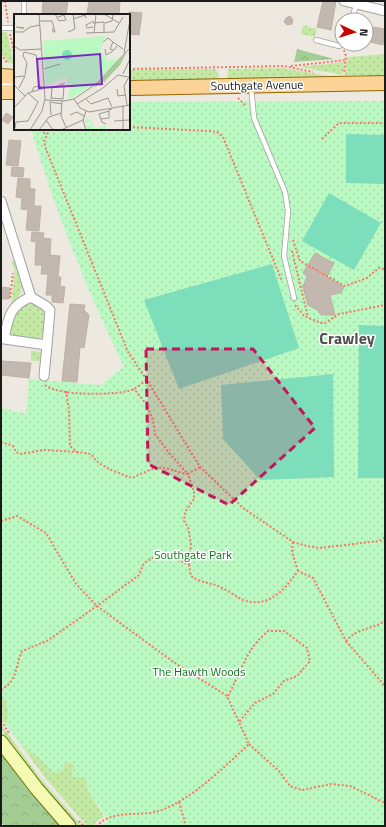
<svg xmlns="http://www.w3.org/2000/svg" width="386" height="827" viewBox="0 0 386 827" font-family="'Titillium Web',sans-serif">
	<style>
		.grass { fill: url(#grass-dots) }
		.forest { fill: url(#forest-crowns) }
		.park { fill: url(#park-dots) }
		.pitch { fill: #7ddebb }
		.building { fill: #c2b8b0; stroke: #bfb0a3 }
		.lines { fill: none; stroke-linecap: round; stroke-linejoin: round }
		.lane-casing { stroke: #a2a2a2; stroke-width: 6 }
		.street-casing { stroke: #a2a2a2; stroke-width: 11 }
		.secondary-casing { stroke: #627104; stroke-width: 15 }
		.primary-casing { stroke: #936600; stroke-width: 16 }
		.path { stroke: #fb7764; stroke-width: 2; stroke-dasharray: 2 2; stroke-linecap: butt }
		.lane { stroke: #fff; stroke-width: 4.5 }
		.street { stroke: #fff; stroke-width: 9 }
		.secondary { stroke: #f4fab2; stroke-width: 13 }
		.primary { stroke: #fcd396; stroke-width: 14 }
		.marked { fill: #c2185b; fill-opacity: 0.2; stroke: #c2185b; stroke-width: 3; stroke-dasharray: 8 5; stroke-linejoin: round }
		.labels { text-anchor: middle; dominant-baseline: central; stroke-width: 3; stroke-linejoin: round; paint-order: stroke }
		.street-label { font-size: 12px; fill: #1b1b1b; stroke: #fff }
		.park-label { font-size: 12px; fill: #0a7816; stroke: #fff }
		.district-label { font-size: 16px; font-weight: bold; fill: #4e4e4e; stroke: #fff }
		.inset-road { fill: none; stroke: #999791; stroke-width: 1 }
		.view { fill: #7b2cbf; fill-opacity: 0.15; stroke: #7b2cbf; stroke-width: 2 }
		.inset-edge { fill: none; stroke: #1b1b1b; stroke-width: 2 }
	</style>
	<defs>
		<pattern id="grass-dots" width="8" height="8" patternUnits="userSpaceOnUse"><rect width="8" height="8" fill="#c4e9a5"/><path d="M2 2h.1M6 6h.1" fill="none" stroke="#a8c78d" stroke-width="1.8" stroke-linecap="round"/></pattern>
		<pattern id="forest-crowns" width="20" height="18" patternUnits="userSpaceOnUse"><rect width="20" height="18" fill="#a4cd94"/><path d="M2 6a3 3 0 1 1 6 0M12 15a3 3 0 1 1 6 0" fill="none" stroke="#8daf7f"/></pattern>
		<pattern id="park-dots" width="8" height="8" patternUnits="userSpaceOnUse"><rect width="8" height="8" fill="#bbf9c2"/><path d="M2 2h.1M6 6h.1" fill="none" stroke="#a0d5a6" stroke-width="1.8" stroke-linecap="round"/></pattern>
	</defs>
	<rect width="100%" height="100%" fill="#ede9e0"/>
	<path class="grass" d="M303 25 317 29 315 37 301 34Z
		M1 32H7L14 64 7 62 1 51Z
		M385 54V75H345L347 57Z
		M344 62 343 75 299 67Z
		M283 68 339 78 227 81 228 69Z
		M215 69 218 72 219 81 164 83 129 81V70Z
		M11 261 16 262C21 280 29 291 11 304L15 271Z
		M32 303 37 304 46 312 43 336 38 340 15 336 10 333C9 318 17 306 32 303Z
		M31 350 43 353 42 361H31Z
		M1 694C9 703 10 714 6 725L1 719Z
		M1 724 38 775 82 826H76C60 808 1 745 1 724Z
		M21 745 40 758 49 768 69 762 75 765 72 772 80 778 86 776 87 788 104 817 96 822 94 826H87L47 780Z"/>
	<path class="forest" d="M297 49 334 59 294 62Z
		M1 754 33 796 60 826H4L1 822Z"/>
	<path class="park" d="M385 101V826H99L108 821 87 788 86 777H73L72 772 75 765 69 762 65 763 63 770 56 773 49 768 40 758 21 745 6 725C10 714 9 703 1 694V408L26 414 29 379 100 385 124 367C87 290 55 211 31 129H129V102Z"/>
	<path class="pitch" d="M346 134 385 135V184L346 183Z
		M329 193 381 223 354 270 302 241Z
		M272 264 299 348 179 389 144 300Z
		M359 325 385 326V478H358Z
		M333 374 334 477 260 480 223 439 221 385Z"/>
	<path class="building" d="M43 1H68L66 15H42Z
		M89 1H120L119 15H87Z
		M323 1H336L331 30 317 27Z
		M129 12 142 13 139 35 129 34Z
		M290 16 293 20 292 24 287 25 284 22 286 18Z
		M373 27 385 29 383 45 366 41V30L368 31 369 28 372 29Z
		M6 113 13 117 8 124 2 120Z
		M9 140 21 141 18 166 6 165Z
		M12 167 24 168 23 177 11 176Z
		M18 178 30 179V189H35L34 206H41L39 231 26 230 28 210 21 209 22 198 16 197Z
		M32 232 44 233 43 238 51 239 50 255 60 256 58 277H61L60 286 65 287 63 303 52 302V295H46L48 274H41L42 265H35L36 242 31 241Z
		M315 253 334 263 327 277 344 287 341 293 330 295 335 315H321L317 310 308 305 303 287 307 276 303 273Z
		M1 287 10 288 9 299H1Z
		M70 304 85 305 84 310 89 315 84 348 80 347 77 382 62 381Z
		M1 361 31 363 29 378 1 375Z"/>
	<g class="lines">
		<defs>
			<path id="lane" d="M24 1V15
				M352 20 356 5
				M1 28H15
				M316 40 339 46 344 44
				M251 87 254 118 285 192 288 211 284 256 294 298"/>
			<path id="street" d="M344 1 385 11
				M1 85 15 86
				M1 201 31 297
				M1 338 4 339C8 318 10 305 31 297L46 306 50 310 47 345
				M4 339 47 345 44 376"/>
			<path id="secondary" d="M1 742 37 789 69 826"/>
			<path id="primary" d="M1 76 15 77
				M129 88 385 83
				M1 92H15"/>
		</defs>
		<use href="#lane" class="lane-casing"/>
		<use href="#street" class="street-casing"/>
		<use href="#secondary" class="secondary-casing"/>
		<use href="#primary" class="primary-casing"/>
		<path class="path" d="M5 1 8 22
			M10 34 15 57
			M344 50 346 56 344 73
			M1 54 8 64
			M291 66 346 60
			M129 69 284 66 313 72
			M238 98 246 106
			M129 127 208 131 217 132 223 137 282 281
			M41 129 46 135
			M50 129 44 141 46 149 128 352 147 380 200 467 243 508 293 542 307 546 320 548 379 541 385 537
			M322 139 339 123H385
			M293 240 300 261 345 286 367 278 379 268 385 269
			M292 251 308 317
			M10 298 13 273
			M295 305 304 316 321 323H325L339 314 385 305
			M45 385C56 396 120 396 134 389 138 387 143 382 147 380
			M66 391 69 410 70 446 77 452 91 454C100 468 117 472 132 478 141 474 153 467 163 468 170 468 178 473 188 474L169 453 155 434 153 421 147 405 134 389
			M1 442 13 446 16 452 20 454 44 450 77 452
			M1 521 17 516 46 533 76 584 97 606 172 661 227 696 249 744C224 767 189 803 155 812 136 816 111 810 97 826
			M293 542 292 552 298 571
			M189 565 191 544 188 527 184 521 185 512 194 499V492L188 474 200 467
			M346 641 385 686
			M1 690C18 680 15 667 22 651L47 641 97 606 139 575 144 563 156 556 167 554 189 565 191 576C203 584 210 582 222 588 229 591 236 597 243 600 269 609 285 589 298 571L313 578 346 641C357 628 371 630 385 621
			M228 696C241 672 246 649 268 631H284L307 648 310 661 297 676 284 681 273 694 255 703 239 722
			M1 721 9 733
			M249 744 279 771 290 786 302 790 331 784 350 786 385 803
			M179 802 186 826
			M79 821 84 826"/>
		<use href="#lane" class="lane"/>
		<use href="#street" class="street"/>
		<use href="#secondary" class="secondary"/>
		<use href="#primary" class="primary"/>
	</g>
	<path class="marked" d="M146 349H253L315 428 229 505 148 464Z"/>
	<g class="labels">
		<g class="street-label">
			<text transform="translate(257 85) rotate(-1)">Southgate Avenue</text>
		</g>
		<g class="park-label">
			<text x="193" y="554">Southgate Park</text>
			<text x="199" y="671">The Hawth Woods</text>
		</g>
		<g class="district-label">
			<text x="347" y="338">Crawley</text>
		</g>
	</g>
	<g transform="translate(14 14)">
		<rect width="116" height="116" fill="#ede9e0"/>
		<path d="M113 38 106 51 91 67 92 71 90 67 62 85 80 73Z" fill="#a4cd94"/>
		<path d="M91 22 86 37 92 42 93 47 105 44 80 70 54 86 56 70H53L52 63 32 72 29 27ZM72 104 78 107 81 115 91 111 92 116H72L71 112 77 111 76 108 70 110Z" fill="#bbf9c2"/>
		<path d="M48 41a5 5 0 1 1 10 0a5 5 0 1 1-10 0Z" fill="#7ddebb"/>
		<path class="inset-road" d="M41 0 45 7 52 6 50 1 44 3M90 0 105 9M59 5 71 1 72 4M26 7H38L41 18H39V14M79 9 90 8V18M91 9 98 7 99 0M2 13 10 14H6M79 13 73 14 72 11 80 7M0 18H9L16 13 26 11M54 18 61 15 59 0M72 19 100 18 109 3M80 19 82 0M89 28 94 24 99 28M0 32 6 36 28 35M103 32 100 36 96 35 99 28 109 35M91 35 92 41 99 37M110 39 116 6M13 49 9 42 10 38 22 41 23 48M30 55 46 50M109 60 115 47M11 61 13 49M0 63 11 62 5 74M0 71 11 82M103 75 104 82 112 81M18 77 20 73 27 72V75M37 84 49 85 50 72 47 70M37 85 38 74 51 69M60 85 66 94 75 98 116 91M72 85 77 90 94 84 98 93M31 86 50 87 60 85 83 69 115 35M48 87 47 102 52 113M63 90 89 74 104 61 114 63M109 91V116M113 91 110 72 116 61M0 94 14 79 31 74M37 101 36 88 48 90M56 101 63 98 70 102M87 105 95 104V96L98 95M32 106 39 116M100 107 115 106M92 110 88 108 85 100 95 97M1 114 2 108 14 107 24 88 14 79M16 116 28 97 31 85 25 0M25 116 35 103 47 99M47 116 69 106M72 116 69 106 72 97"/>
		<path class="view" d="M86 40 88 70 25 74 23 45Z"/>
		<rect width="116" height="116" class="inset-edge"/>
	</g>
	<rect width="386" height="827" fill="none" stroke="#1b1b1b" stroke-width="4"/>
	<g transform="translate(354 32) rotate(94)"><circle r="19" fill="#ffffff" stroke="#a4a4a4"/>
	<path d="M0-3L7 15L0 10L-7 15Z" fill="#c70500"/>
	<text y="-6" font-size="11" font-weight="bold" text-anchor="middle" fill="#1b1b1b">N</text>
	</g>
</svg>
